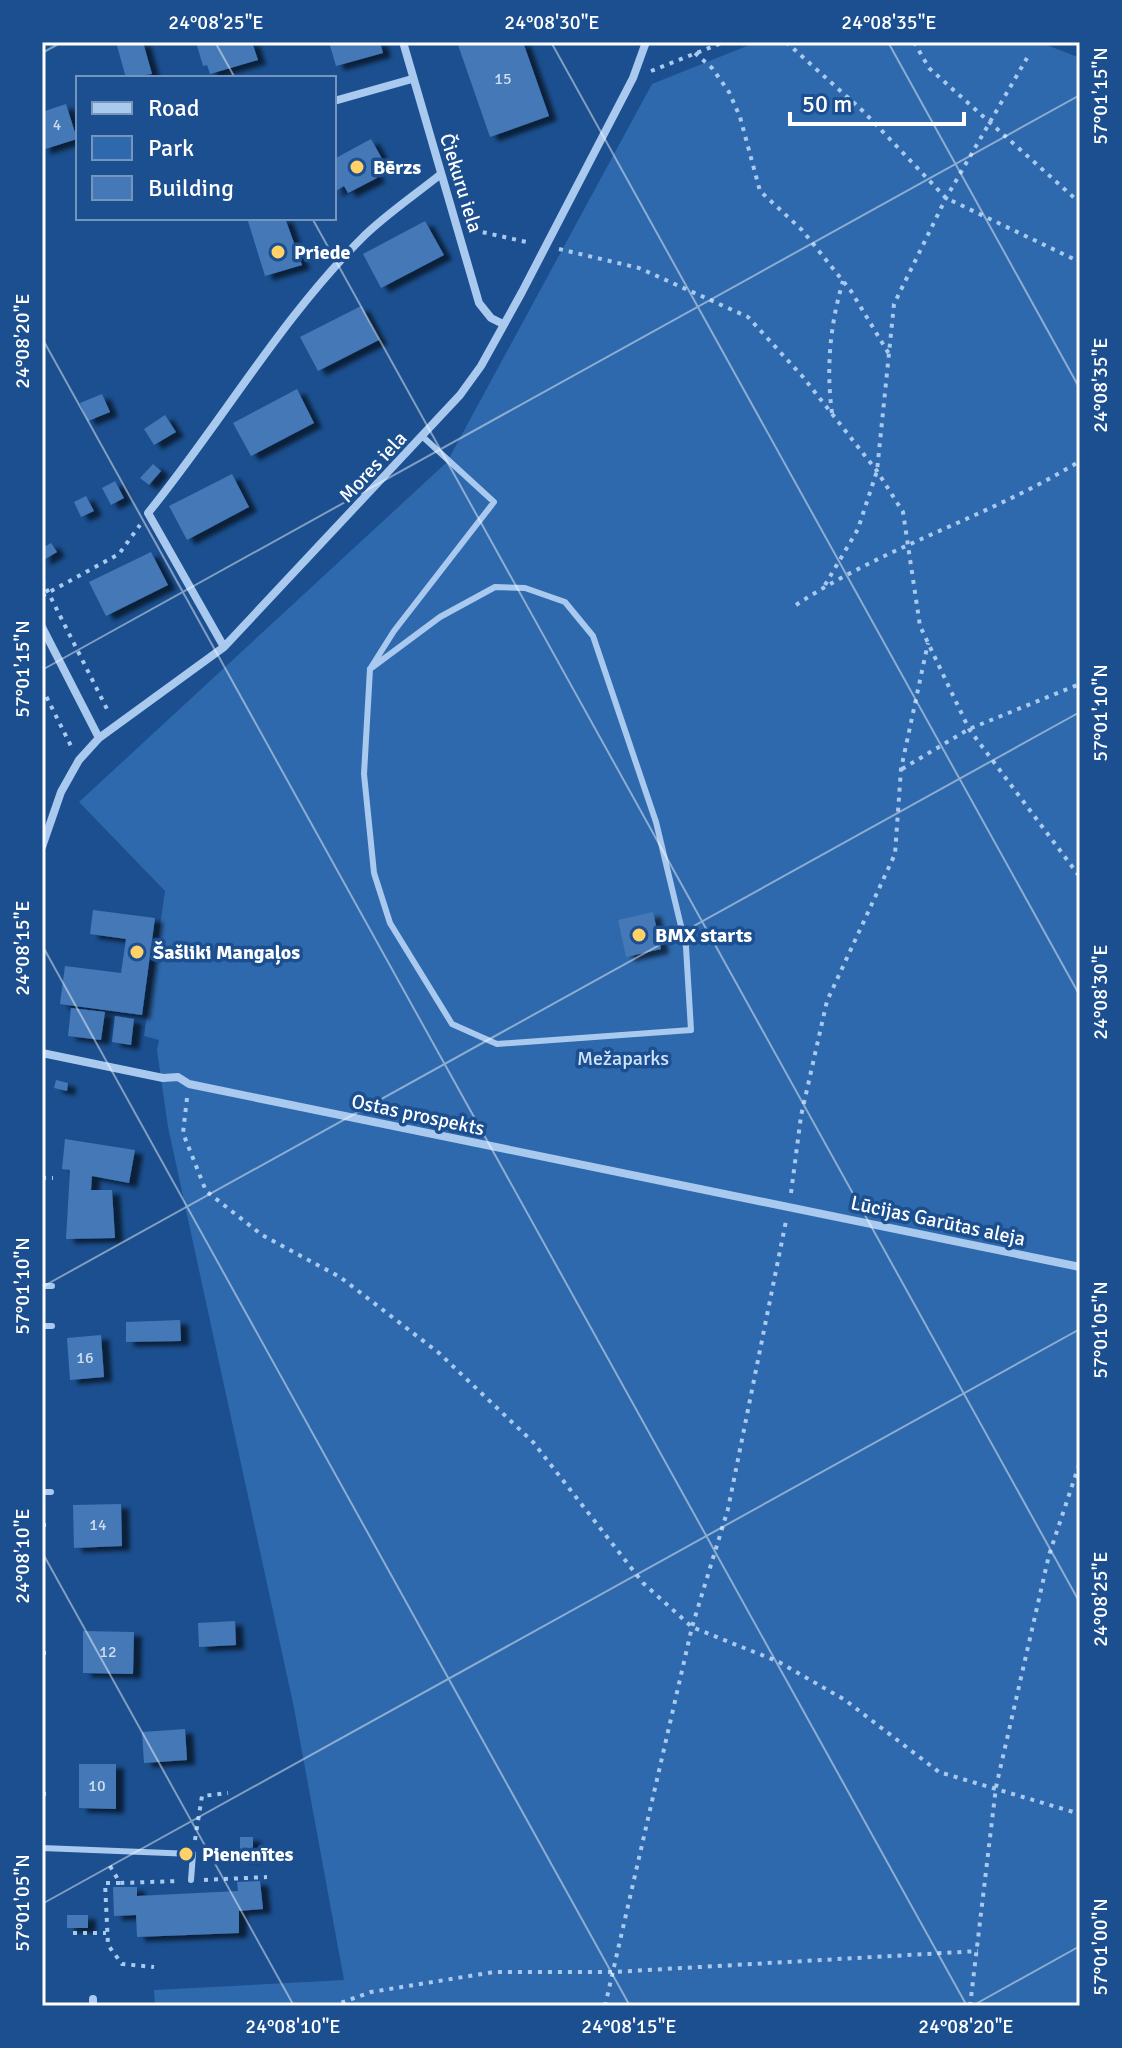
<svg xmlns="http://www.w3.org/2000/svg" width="1122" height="2048" viewBox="0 0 1122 2048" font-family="Signika,sans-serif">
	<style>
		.green { fill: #2e69ad }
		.building { fill: #4478b7; filter: url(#shadow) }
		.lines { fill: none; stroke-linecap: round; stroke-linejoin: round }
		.path { stroke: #a9c9ee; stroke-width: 4; stroke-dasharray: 4 6; stroke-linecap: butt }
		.service { stroke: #a9c9ee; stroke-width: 6 }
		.minor { stroke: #a9c9ee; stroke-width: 8 }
		.ticks { fill: none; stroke: #fff; stroke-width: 2; stroke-opacity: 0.45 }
		.poi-dot { fill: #ffd166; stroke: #1b4f8f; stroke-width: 3 }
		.labels { text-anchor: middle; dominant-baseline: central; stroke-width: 7; stroke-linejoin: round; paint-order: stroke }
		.number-label { font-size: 16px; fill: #d0dded }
		.poi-label { font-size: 20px; font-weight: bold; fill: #fff; stroke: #1b4f8f; text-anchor: start }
		.street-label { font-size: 20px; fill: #fff; stroke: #1b4f8f }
		.park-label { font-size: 20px; fill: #cfe3fa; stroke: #1b4f8f }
		.neatline { fill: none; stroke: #fff; stroke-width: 3 }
		.ticks-label { font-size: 20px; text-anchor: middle; fill: #fff }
	</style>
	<defs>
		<filter id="shadow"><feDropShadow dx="8" dy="4.5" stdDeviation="2" flood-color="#0009"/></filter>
	</defs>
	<rect width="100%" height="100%" fill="#1b4f8f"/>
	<path class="green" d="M757 42H1039L1080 58V2006H155L154 1990 344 1980 294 1708 168 1127 157 1050 159 1040 144 1036 165 891 79 802 447 462 652 84Z"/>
	<path class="building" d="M116 42H143L152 74 126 78Z
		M196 42H252L258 60 210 74 207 65 203 66Z
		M329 42H380L383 53 336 66Z
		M457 42H523L549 116 490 137Z
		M66 104 77 139 42 150V112Z
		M371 139 385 164 373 170 377 178 348 193 344 186 334 192V159Z
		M247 218H285L302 265 265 276Z
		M425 221 444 255 381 288 363 254Z
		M361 306 379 340 318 371 300 337Z
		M297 389 314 423 251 456 233 423Z
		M102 394 110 412 88 421 80 403Z
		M165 415 176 432 154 445 144 429Z
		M153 464 161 471 149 485 140 478Z
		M232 474 249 507 187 540 169 506Z
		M115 481 124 498 111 505 102 488Z
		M86 496 94 511 81 517 74 502Z
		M51 543 57 552 42 561V548Z
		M151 552 168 585 106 616 89 582Z
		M93 910 155 918 142 1015 60 1004 65 966 121 973 126 939 90 934Z
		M653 912 661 949 626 957 618 920Z
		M71 1008 105 1012 101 1040 68 1036Z
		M115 1016 134 1019 131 1045 112 1042Z
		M56 1080 68 1083 67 1091 54 1088Z
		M65 1139 135 1150 129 1183 92 1176 91 1190H112L115 1238 66 1239 70 1170 62 1169Z
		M180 1320 181 1341 126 1342V1322Z
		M101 1335 104 1377 70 1380 67 1338Z
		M121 1504 122 1546 74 1548 73 1505Z
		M235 1621 236 1645 199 1647 198 1623Z
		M83 1631 134 1632 133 1674 83 1673Z
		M185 1729 187 1760 144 1763 142 1732Z
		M79 1764H116V1809L79 1808Z
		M240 1837H253V1858H240Z
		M260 1881 263 1909 239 1911V1933L137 1937 136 1915 114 1916 113 1887H137V1896L238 1891 237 1882Z
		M67 1915H88V1928H67Z"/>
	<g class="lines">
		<path class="path" d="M786 42 864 112 946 198 1080 262
			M914 42 929 68 1080 203
			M695 53 712 68 729 92 740 117 760 191 802 230 851 291 889 354
			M651 71 724 42
			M473 230 531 243
			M559 249 639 268 748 317 803 377 877 471 903 512 920 626 969 729 1080 877
			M832 413C826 368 830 325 843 281
			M42 580 109 713
			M825 585 858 529 877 471 894 304 946 198 1027 58
			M42 596 119 554 140 525
			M796 605C885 546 989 517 1080 461
			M42 688 72 748
			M902 769 969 729 1080 684
			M187 1098 183 1133 206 1191 262 1235 340 1277 439 1353 533 1442 643 1583 692 1627 779 1662 845 1700 939 1772 1080 1814
			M42 1178H53
			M791 1193 801 1116 827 1001 895 854 901 769 928 643
			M42 1525H51
			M42 1653H51
			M42 1794H50
			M195 1840 202 1796 228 1793
			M110 1866 120 1883 179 1881
			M204 1880 267 1877
			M120 1883H105L108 1945 122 1964 154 1967
			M73 1933H106
			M332 2006 371 1992 494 1972H613L978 1951
			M605 2006 692 1627 728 1509 786 1221
			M970 2006 996 1787 1049 1555 1080 1462"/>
		<path class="service" d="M370 669 440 617 495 587 525 588 565 602 593 636 656 822 686 947 691 1030 497 1044 452 1024 390 923 374 873 364 774 370 669 394 631 494 502 423 437
			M42 1286H52
			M42 1326H52
			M42 1492H51
			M42 1848 193 1854 191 1880"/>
		<path class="minor" d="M403 42 479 303 491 318 503 324
			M334 101 412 79
			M42 627 99 738
			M224 647 148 513C222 422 281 318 365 235 388 213 416 194 441 174
			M42 847 61 792 79 760 99 738 224 647 460 395 481 366 522 292 633 78 646 42
			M42 1053 163 1078 178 1077 189 1084 1080 1267
			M93 1999V2006"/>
	</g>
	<path class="ticks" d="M215 42 235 78M551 42 1080 996M888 42 1080 389M42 53 62 42M312 218 1080 1603M42 338 967 2006M42 670 1080 95M42 945 630 2006M42 1287 1080 712M42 1552 294 2006M42 1904 1080 1329M972 2006 1080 1946"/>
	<g class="poi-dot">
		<circle cx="357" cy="167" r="8"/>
		<circle cx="278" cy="252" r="8"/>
		<circle cx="639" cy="935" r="8"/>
		<circle cx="137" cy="952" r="8"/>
		<circle cx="186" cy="1854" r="8"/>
	</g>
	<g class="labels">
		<g class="number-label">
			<text x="503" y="79">15</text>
			<text x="57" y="125">4</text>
			<text x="85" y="1358">16</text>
			<text x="98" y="1525">14</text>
			<text x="108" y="1652">12</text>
			<text x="97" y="1786">10</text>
		</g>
		<g class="poi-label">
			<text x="373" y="167">Bērzs</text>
			<text x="294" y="252">Priede</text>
			<text x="655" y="935">BMX starts</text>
			<text x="153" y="952">Šašliki Mangaļos</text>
			<text x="202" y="1854">Pienenītes</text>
		</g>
		<g class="street-label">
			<text transform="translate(461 183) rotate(73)">Čiekuru iela</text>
			<text transform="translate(373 467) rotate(-47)">Mores iela</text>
			<text transform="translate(418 1115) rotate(12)">Ostas prospekts</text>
			<text transform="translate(938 1221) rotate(12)">Lūcijas Garūtas aleja</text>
		</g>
		<g class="park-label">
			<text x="623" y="1058">Mežaparks</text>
		</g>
	</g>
	<rect width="1122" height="2048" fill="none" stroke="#1b4f8f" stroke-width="88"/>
	<rect x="76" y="76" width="260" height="144" fill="#1b4f8f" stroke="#7695bc" stroke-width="2"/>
	<rect x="92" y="102" width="40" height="12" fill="#a9c9ee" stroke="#7695bc" stroke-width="2"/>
	<text x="148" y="116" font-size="24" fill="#ffffff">Road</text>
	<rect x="92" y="136" width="40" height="24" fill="#2e69ad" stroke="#7695bc" stroke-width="2"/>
	<text x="148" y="156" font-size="24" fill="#ffffff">Park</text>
	<rect x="92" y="176" width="40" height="24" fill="#4478b7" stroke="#7695bc" stroke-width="2"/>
	<text x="148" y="196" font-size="24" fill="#ffffff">Building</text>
	<path d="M790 112v12h174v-12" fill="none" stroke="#ffffff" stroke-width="4"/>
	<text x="802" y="112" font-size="24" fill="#ffffff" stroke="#1b4f8f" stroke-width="6" paint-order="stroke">50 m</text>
	<rect x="44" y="44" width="1034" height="1960" class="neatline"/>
	<g class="ticks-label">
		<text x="216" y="29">24°08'25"E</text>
		<text x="552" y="29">24°08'30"E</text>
		<text x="889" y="29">24°08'35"E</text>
		<text transform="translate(1100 96) rotate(-90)" y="7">57°01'15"N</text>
		<text transform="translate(22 341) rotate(-90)" y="7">24°08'20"E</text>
		<text transform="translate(1100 385) rotate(-90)" y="7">24°08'35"E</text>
		<text transform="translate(22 669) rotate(-90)" y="7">57°01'15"N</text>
		<text transform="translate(1100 713) rotate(-90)" y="7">57°01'10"N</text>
		<text transform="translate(22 948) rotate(-90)" y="7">24°08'15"E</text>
		<text transform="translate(1100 992) rotate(-90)" y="7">24°08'30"E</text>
		<text transform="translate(22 1286) rotate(-90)" y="7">57°01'10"N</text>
		<text transform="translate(1100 1330) rotate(-90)" y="7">57°01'05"N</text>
		<text transform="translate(22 1556) rotate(-90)" y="7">24°08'10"E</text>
		<text transform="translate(1100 1599) rotate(-90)" y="7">24°08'25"E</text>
		<text transform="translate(22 1903) rotate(-90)" y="7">57°01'05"N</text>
		<text transform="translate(1100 1947) rotate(-90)" y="7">57°01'00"N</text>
		<text x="293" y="2033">24°08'10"E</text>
		<text x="629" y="2033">24°08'15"E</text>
		<text x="966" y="2033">24°08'20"E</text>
	</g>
</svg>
